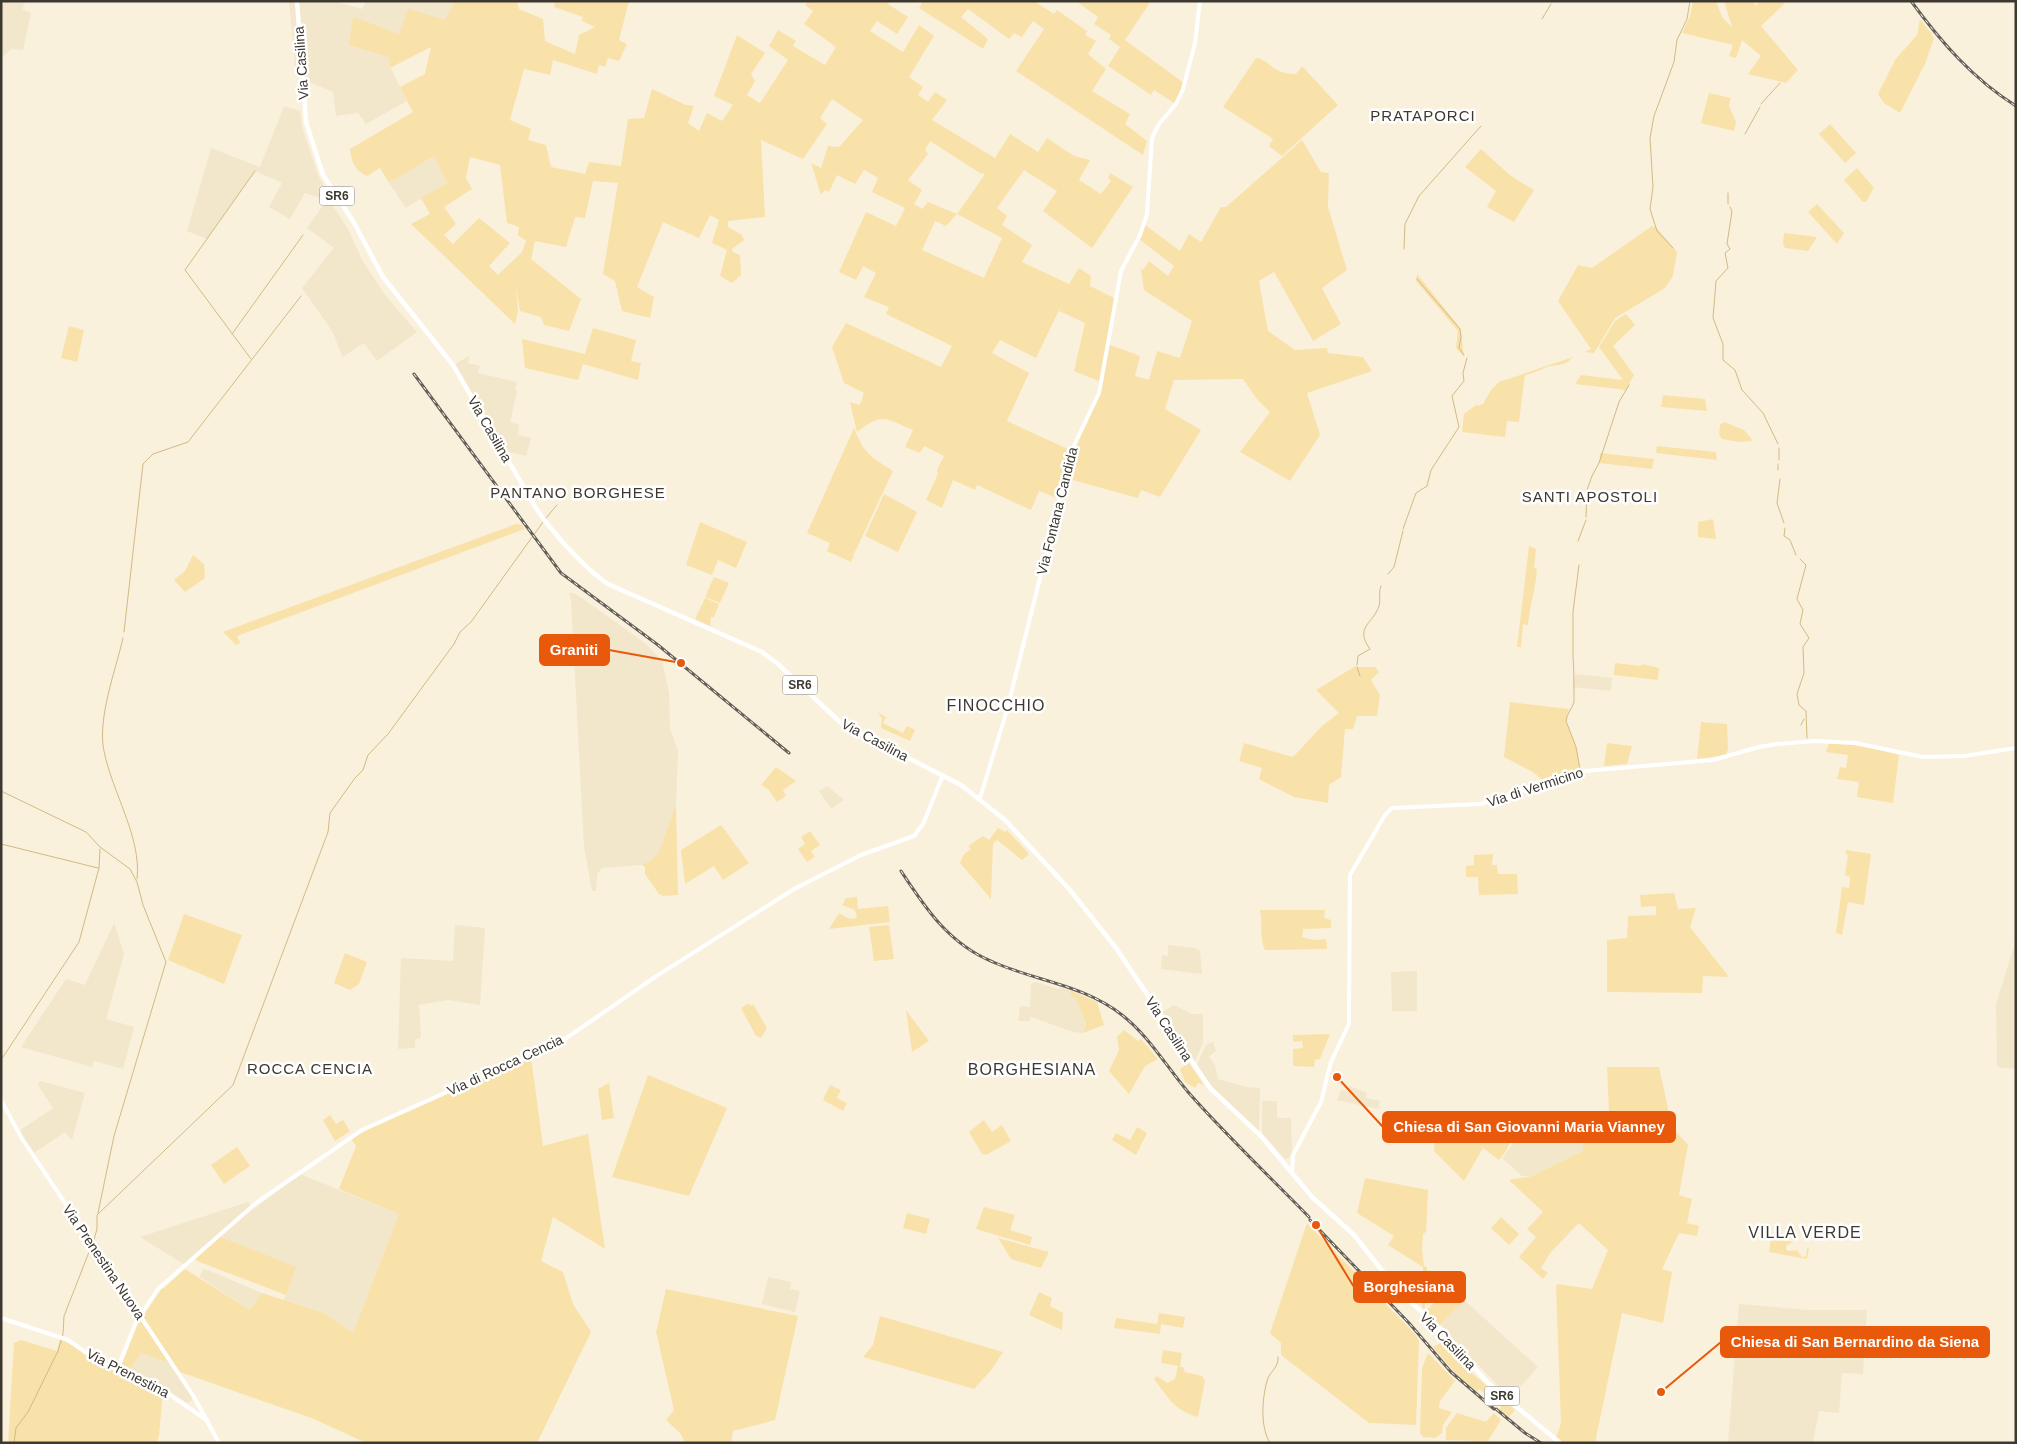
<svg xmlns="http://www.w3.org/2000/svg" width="2017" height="1444" viewBox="0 0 2017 1444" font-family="Arial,sans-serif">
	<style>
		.built { fill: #f2e6cb }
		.green { fill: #f9e1aa; fill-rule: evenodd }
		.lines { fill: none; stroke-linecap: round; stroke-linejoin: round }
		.stream { stroke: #d1ba84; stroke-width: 1 }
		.secondary { stroke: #fff; stroke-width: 4 }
		.primary { stroke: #fff; stroke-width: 4.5 }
		.rail-casing { stroke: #655f55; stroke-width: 3 }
		.rail { stroke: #fff; stroke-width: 1; stroke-dasharray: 4; stroke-linecap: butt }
		.labels { text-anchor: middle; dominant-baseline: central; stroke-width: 5; stroke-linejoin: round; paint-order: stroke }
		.shield { fill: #fff; stroke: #77746f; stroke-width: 1 }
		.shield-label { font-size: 12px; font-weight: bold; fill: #3d3931 }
		.street-label { font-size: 14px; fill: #3d3931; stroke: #fff }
		.neighbourhood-label { font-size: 15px; letter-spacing: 1px; fill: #3d3931; stroke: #fff }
		.quarter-label { font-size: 16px; letter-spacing: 1px; fill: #3d3931; stroke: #fff }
		.leader { fill: none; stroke: #e8590c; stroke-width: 2 }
		.callout-dot { fill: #e8590c; stroke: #fff; stroke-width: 2 }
		.callout { fill: #e8590c; stroke: #e8590c; stroke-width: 2 }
		.callout-label { font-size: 15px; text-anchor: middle; font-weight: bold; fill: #fff }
	</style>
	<rect width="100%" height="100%" fill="#faf1dd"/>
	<path class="built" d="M1 1H26L22 9 31 13 23 50 11 49 4 56 1 53Z
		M289 1H333L362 9 366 1H455L445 21 399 34 353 18 389 57 390 67 407 101 366 124 358 113 336 116 333 92 296 76Z
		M284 106 300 111 302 127 318 175 329 195V200L348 229 362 260 385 295 417 332 377 361 364 343 343 357 332 331 302 288 334 248 307 228 327 200 305 193 290 219 269 207 282 183 255 171 207 239 187 231 211 148 260 167Z
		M434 156 447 183 406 208 389 183Z
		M469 356 468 363 480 366 478 373 517 382 515 389 517 391 510 422 519 425 518 435 531 438 526 456 505 451 455 364Z
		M569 593H574L582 598 645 643 662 660 669 693 670 729 678 751 676 804 659 852 651 860 642 865 602 868 597 874 596 891H592L584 847 571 600Z
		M1575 674 1612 678 1611 691 1573 687Z
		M827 786 844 800 831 809 819 791Z
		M114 923 124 954 106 1019 134 1027 123 1069 94 1061 92 1067 21 1047 66 979 85 985Z
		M455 925 485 928 480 1005 449 1000 419 1005 421 1038 415 1039V1048L398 1049 401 958 453 961Z
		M2016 940V1069L1997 1067 1996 1004Z
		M1168 945 1195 948 1200 951 1202 974 1161 969 1162 955 1168 956Z
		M1417 971V1011H1392L1391 972Z
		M1035 982 1059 989 1060 987 1069 990 1072 997H1075L1086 1025 1083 1033 1073 1032 1031 1017 1029 1021H1018L1020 1006 1030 1007 1031 984Z
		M1174 1005 1192 1014H1203V1043L1194 1063 1161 1013Z
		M1213 1042 1216 1051 1209 1057 1215 1065 1218 1079 1246 1087 1260 1088 1259 1132 1222 1098 1196 1067 1206 1045Z
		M40 1081 85 1093 72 1140 65 1132 31 1155 16 1133 53 1108 38 1085Z
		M1350 1086 1367 1093 1366 1098 1380 1101 1378 1109 1337 1100 1341 1090 1349 1091Z
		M1262 1101H1277V1118H1291L1292 1154 1289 1158 1285 1159 1262 1133Z
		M1582 1114 1583 1151 1532 1176H1522L1502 1158 1512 1145 1523 1115Z
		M300 1174 399 1214 353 1333 324 1313 284 1300 295 1267 218 1236 185 1265 140 1237 248 1202 254 1209Z
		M203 1269 210 1271 262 1293 250 1310 200 1277Z
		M768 1277 791 1282 790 1289 800 1291 795 1312 762 1304Z
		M1464 1300 1538 1367 1512 1396 1498 1386 1476 1362 1474 1364 1441 1324Z
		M1739 1304 1807 1310H1867L1863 1374 1842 1373 1839 1413 1819 1411 1813 1442 1728 1443Z
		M141 1353 170 1363 192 1397 191 1401 187 1403 166 1389 128 1372Z"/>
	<path class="green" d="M455 1H517L519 9 543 19 545 41 575 54 579 35 595 27 582 21 583 17 554 7 555 1H629L619 40 627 44 619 61 608 58 605 67 599 65 597 74 553 60 550 75 524 69 510 120 531 129 528 140 546 145 551 167 585 174 589 162 621 166 628 119 644 118 652 89 686 105 694 106 688 123 699 131 707 113 722 121 733 105 714 96 737 35 765 53 751 74 755 81 747 95 760 103 788 60 769 46 778 30 796 41 793 46 825 65 836 47 804 24 813 11 805 5 807 1H890L888 4 908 17 897 34 877 21 870 31 903 52 919 25 934 36 909 77 923 87 918 95 928 102 935 92 947 100 932 120 995 158 1010 134 1038 152 1047 138 1074 156 1090 160 1079 180 1101 194 1111 181 1108 178 1110 173 1133 187 1092 248 1043 211 1057 191 1024 170 997 208 1007 216 1002 225 1032 245 1022 262 1069 284 1079 268 1091 276 1090 286 1116 299 1108 344 1140 356 1135 376 1149 380 1157 351 1180 358 1192 321 1144 290 1141 269 1143 270 1149 261 1168 276 1174 266 1139 239 1144 224 1180 251 1189 234 1201 242 1221 207H1226L1302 140 1321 172 1329 173 1328 207 1347 270 1322 288 1341 324 1313 341 1274 272 1259 281 1268 331 1295 350 1327 348 1328 353 1363 357 1372 371 1307 393 1320 435 1290 481 1240 452 1270 412 1257 399 1243 379 1174 380 1165 409 1201 430 1160 497 1141 490 1138 498 1065 478 1059 499 1039 491 1031 510 977 485 975 490 953 480 942 508 926 500 938 474 937 470 944 456 924 446 920 453 905 447 913 430C884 418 883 412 857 432L850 402 860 405 864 393 844 383 832 347 846 323 941 367 952 346 886 314 889 307 864 297 876 273 863 266 856 280 839 272 866 212 896 226 905 208 872 192 878 178 864 170 855 184 837 175 829 192 825 190 821 195 811 163 821 168 828 146 839 147 863 120 832 99 820 118 827 124 803 159 761 140 765 217 728 221V227L742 235 744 240 732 249 733 252 740 255 741 275 732 283 720 276 727 250 712 243 719 220 710 215 699 238 663 222 637 287 654 297 650 318 622 311 615 281 603 274 618 183 593 181 585 218 575 217 566 247 535 241 531 259 581 299 569 331 544 325 541 317 520 311 516 287 518 311 515 324 411 224 430 214 421 198 447 183 434 156 389 183 380 168 367 176C354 169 352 163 350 149L413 112 400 87 425 74 431 47 390 68 389 57 349 45 353 17 399 34 408 9 445 20ZM930 141 980 173 985 174 957 214 928 202 922 209 914 204 922 190 908 180 928 154 925 150ZM470 157 500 165 507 223 519 227 518 235 526 241 522 252 498 275 489 266 510 243 479 218 453 244 444 235 456 224 444 207 472 189 466 178ZM957 214 1002 238 984 278 922 250 935 221 946 226ZM1063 302 1059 311 1085 323 1074 371 1101 382 1091 411 1072 451 1007 421 1029 373 992 353 1000 340 1036 358Z
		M923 1H1034L1054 14 1057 10 1087 31 1085 35 1096 41 1088 54 1106 69 1092 91 1130 114 1125 124 1147 141 1143 155 1016 71 1044 29 1033 21 1022 37 1014 33 1009 39 968 9 961 17 988 39 983 49 919 8Z
		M1076 1H1151L1125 40 1184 83 1176 104 1154 90 1151 95 1108 66 1120 47 1109 39 1111 35 1094 24 1098 17Z
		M1693 1H1716L1722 17 1732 27 1724 1H1754L1755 6 1758 3 1757 1H1787L1761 26 1798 70 1786 83 1748 74 1761 56 1742 40 1736 58 1729 56 1733 45 1682 33 1690 16Z
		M1920 19 1930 32 1933 33 1931 34 1934 38 1925 64 1900 113 1884 103 1878 94 1895 60 1917 35Z
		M1256 58C1264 58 1270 66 1277 70 1282 73 1290 74 1296 74L1302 66 1338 105 1282 156 1269 146 1273 139 1223 107Z
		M1709 93 1731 98 1729 106 1736 122 1734 131 1701 123Z
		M1830 124 1856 153 1845 163 1819 134Z
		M1481 149 1511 176 1534 190 1514 222 1487 207 1496 191 1465 167Z
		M1857 168 1874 188 1866 202H1863L1844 180Z
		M1817 204 1844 233 1837 244 1808 212Z
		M1652 226 1656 227 1677 252 1673 276 1665 288 1615 318 1594 353 1584 352 1591 349 1558 301 1578 265 1592 268Z
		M1784 233 1817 237 1808 251 1785 248 1783 244Z
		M1417 274 1458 325 1461 331 1464 357 1456 348 1458 331 1416 281Z
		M1626 314 1635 325 1613 346 1634 375 1626 390 1575 384 1581 375 1623 380 1599 347 1615 321Z
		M69 326 84 330 77 362 61 358Z
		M593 328 636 340 631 361 641 363 638 380 583 364 578 380 525 368 522 339 585 354Z
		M1573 357C1564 367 1558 364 1547 367 1539 370 1533 374 1525 375L1519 422 1507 421 1505 437 1462 432 1464 414 1477 404V406L1483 404 1491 390 1499 382Z
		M1663 395 1705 399 1707 411 1661 407Z
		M1724 422 1744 430 1753 441 1739 442 1722 439 1719 434 1720 425Z
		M854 428C865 455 870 456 893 471L854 554 850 553 854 555 851 562 827 551 830 543 807 533Z
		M1657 446 1716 452 1717 460 1656 453Z
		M1600 453 1654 459 1652 469 1599 463Z
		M884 494 917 512 898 552 865 536Z
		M1713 519 1716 539 1698 537V522Z
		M700 522 747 542 736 568 718 560 712 575 686 565Z
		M516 524 522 525 525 529 237 636 240 643 236 645 223 632Z
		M1529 546 1536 549 1534 568 1537 569C1536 587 1530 605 1528 625L1523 624 1521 647H1517Z
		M193 555 204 564 205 578 185 592 174 580 185 571Z
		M714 577 729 583 720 603 705 597Z
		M705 598 719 604 714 617H711L710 626 695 619Z
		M1615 663 1641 666 1642 664 1659 668 1658 680 1614 675Z
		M1354 667H1375L1379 672 1371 680 1380 695 1377 716H1357L1353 729H1345L1341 777 1329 785 1328 803 1294 797 1259 779 1262 768 1239 761 1244 743 1293 757 1322 726 1339 713 1316 690Z
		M1510 702 1569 709 1566 721 1576 747 1580 769 1545 782 1533 772 1504 757Z
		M877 712 886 717 883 723 903 733 907 726 915 730 910 741 881 728 882 718Z
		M1701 722 1727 724 1728 749 1726 755 1697 759Z
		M1607 743 1632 746 1627 764 1604 766Z
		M1829 743 1860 745 1899 755 1893 803 1857 797 1859 782 1837 779 1840 767 1846 768 1848 755 1826 752Z
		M776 767 796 781 783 790 786 796 777 802 768 789 761 785Z
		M676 804 678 895 663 896 659 894 645 874V867L642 865 651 860 659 852Z
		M721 825 749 863 723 880 714 866 685 884 681 850Z
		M998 828 1005 832 1007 830 1029 854 1022 860 997 840 993 844 991 899 960 863 964 854 971 849 968 846 983 836 989 840Z
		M810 831 820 845 811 851 815 857 807 862 798 849 805 844 801 837Z
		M1846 850 1871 854 1864 905 1848 902 1842 935 1836 933 1842 887 1849 888 1850 877 1845 875 1848 855 1846 854Z
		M1493 854 1492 865H1497L1498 874H1517L1518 894 1479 895 1478 877H1466V866L1474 865V855Z
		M1674 893 1678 909 1696 908 1690 927 1729 977 1703 976 1702 993 1607 992V940L1627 938 1628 916 1656 915V906L1641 907 1640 895Z
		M857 897 858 909 888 906 890 922 829 929 839 913 850 919 857 918 855 910 842 905 846 898Z
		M1260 910H1325L1324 918 1331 920V928L1303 929 1302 937 1314 940 1326 939 1327 949 1265 950C1259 936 1263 925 1260 910Z
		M184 914 242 935 224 984 168 960Z
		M889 925 894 959 874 961 869 927Z
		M345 953 367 962 359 984 350 990 334 983Z
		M1069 990 1097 1002 1104 1025 1083 1033 1086 1024 1075 997H1072Z
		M749 1003 750 1006 753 1004 767 1028 761 1038 756 1036 741 1008Z
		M906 1010 929 1041 912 1052Z
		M1124 1030 1138 1041 1141 1039 1158 1059 1145 1066 1129 1094 1109 1071 1119 1050 1117 1037Z
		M1330 1034 1320 1059 1315 1060 1314 1067 1293 1066V1049L1303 1048 1302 1041 1293 1042V1035Z
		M531 1057 543 1146 588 1134 605 1249 553 1217 541 1261 563 1272 573 1304 591 1332 537 1443H366L314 1419 180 1372 143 1316 162 1288 163 1289 185 1269 250 1310 262 1293 324 1313 353 1333 399 1214 339 1189 356 1146 351 1139 365 1131Z
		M1189 1063 1204 1085 1198 1083 1195 1088 1185 1082 1180 1069Z
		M1607 1067H1659L1672 1127 1688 1145 1679 1195 1692 1199 1687 1223 1699 1226 1697 1236 1679 1233 1662 1269 1672 1272 1663 1323 1622 1313 1595 1443H1562L1556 1438 1561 1423 1556 1288 1557 1284 1592 1289 1608 1250 1579 1223 1551 1252 1541 1268 1548 1273 1543 1279 1519 1257 1536 1237 1527 1229 1543 1212 1509 1180 1532 1176 1583 1151 1582 1114 1609 1113Z
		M648 1075 727 1108 689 1196 612 1177Z
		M609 1083 614 1118 602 1120 598 1089Z
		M830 1085 841 1090 837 1098 847 1103 843 1111 823 1100Z
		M330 1115 336 1124 343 1120 350 1131 335 1141 323 1120Z
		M1457 1115H1508C1510 1139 1515 1140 1499 1160L1483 1148 1464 1181 1434 1151 1436 1132H1446Z
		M984 1120 992 1132 1002 1125 1011 1141 986 1155 982 1154 969 1132Z
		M1137 1127 1147 1133 1136 1155 1112 1140 1116 1133 1130 1140Z
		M237 1147 250 1166 224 1184 211 1165Z
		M1365 1178 1428 1190 1426 1232 1423 1234 1422 1249 1424 1266 1427 1267 1425 1308H1422L1423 1267 1388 1245 1394 1236 1357 1213Z
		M984 1207 1015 1215 1010 1230 1032 1237 1030 1245 976 1229Z
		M907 1213 930 1219 926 1234 903 1228Z
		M1501 1217 1519 1234 1509 1245 1491 1228Z
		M1307 1223 1415 1334 1419 1341 1416 1425 1369 1423 1281 1355V1343L1270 1333Z
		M218 1236 296 1267 286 1295 197 1261 195 1258Z
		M998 1238 1049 1252 1041 1268 1011 1259Z
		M1771 1238 1793 1242 1786 1246V1249L1788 1251 1797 1250 1802 1257 1806 1256 1807 1248H1809L1807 1259 1769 1252Z
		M1449 1287 1464 1300 1440 1325 1425 1312Z
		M666 1289 798 1316 775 1420 733 1431 731 1443H685L681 1434 666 1420 674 1410 656 1332Z
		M1039 1292 1052 1298 1050 1306 1063 1313 1062 1330 1029 1315Z
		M1159 1313 1185 1317 1183 1328 1161 1324 1160 1334 1114 1328 1116 1318 1157 1324Z
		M880 1316 1003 1352 992 1369 974 1389 863 1357 873 1345Z
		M140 1318 170 1363 141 1353 128 1372 120 1369Z
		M60 1338 92 1357 163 1390 159 1436 156 1443H8L14 1343 21 1340 57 1351Z
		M1443 1342 1451 1346 1473 1374 1515 1410 1509 1417 1499 1410 1501 1407 1479 1389 1477 1392 1454 1372 1433 1347Z
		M1163 1350 1182 1353 1180 1367H1183L1185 1372 1202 1376 1205 1381 1198 1417C1172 1409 1169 1398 1154 1379L1157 1376 1167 1383 1175 1379 1178 1366 1161 1363Z
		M1428 1353 1455 1381 1440 1401 1439 1408 1452 1412 1443 1425 1442 1433 1435 1438 1423 1437 1420 1433 1422 1368Z
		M1457 1413 1486 1422 1494 1413 1501 1420 1488 1441 1446 1440V1428Z"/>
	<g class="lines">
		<path class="stream" d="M1542 19 1551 4
			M1761 104 1780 83
			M1745 134 1760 107
			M1728 204V193
			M1730 207 1732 211 1727 244 1730 249 1725 253 1728 268 1716 281 1713 318 1723 344V360L1735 370 1742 390 1763 413 1778 444
			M1673 248 1657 231 1650 209 1653 187 1650 138 1654 116 1674 62 1677 40 1687 19 1690 1
			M1404 249 1405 224 1419 196 1481 126
			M1417 279 1460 329 1461 337 1459 348 1464 355
			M232 334 303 235
			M251 359 185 270 255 171
			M1779 460V448
			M1778 470V464
			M1780 479 1777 503 1784 523
			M1586 517 1587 490 1592 476 1599 463 1619 402 1629 385
			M546 518 557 505
			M1785 528 1784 536 1790 540 1796 555
			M1403 529 1416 493 1427 486 1431 470 1459 427 1452 396 1464 381 1463 373 1467 358
			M1578 541 1586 520
			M1800 559 1806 565 1797 599 1803 610 1800 624 1809 638 1803 647 1804 673 1797 694 1799 705 1806 711 1807 738
			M1579 565 1573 612V659C1574 662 1574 700 1574 702 1572 709 1567 713 1566 721L1576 747 1580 769
			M1388 574 1394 567 1403 531
			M124 632 143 464 153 454 188 442 301 296
			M123 638C116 669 97 719 104 751 112 792 142 838 137 879
			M1357 665 1358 656 1370 649C1354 627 1373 624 1379 606 1381 599 1378 593 1381 586
			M1357 667 1360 676
			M1801 725 1804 719
			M1 791 86 832 100 847 130 869 137 882 143 905 166 962 114 1136 98 1213
			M1 844 98 868
			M1 1060 79 942 99 868 100 849
			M93 1243 97 1229V1215L233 1085 328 832 330 813 355 778 363 770 368 755 388 734 454 644 460 632 471 622 543 522
			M14 1443 16 1428 28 1412 58 1351 63 1334 64 1316 91 1247
			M1270 1443C1260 1427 1262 1399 1267 1381 1269 1372 1279 1368 1278 1357"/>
		<path class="secondary" d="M980 798 1007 710 1072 450 1099 393 1121 271 1140 235 1147 214 1152 138 1159 124 1176 104 1183 89 1195 43 1200 1
			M1 1100 21 1137 194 1397 219 1443
			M1292 1172 1293 1155 1321 1102 1331 1062 1349 1024 1350 875 1385 815 1392 808 1481 804 1585 771 1713 760 1759 747 1777 744 1815 741 1855 743 1923 757 1964 756 2016 748
			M1 1318 68 1340 101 1363 163 1390 208 1421
			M117 1370 136 1322 158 1289 256 1203 362 1130 565 1039 655 977 794 889 861 855 914 836 923 824 943 775"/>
		<path class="primary" d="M297 1 306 122 323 175 353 221 383 277 453 365 534 505C549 529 584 568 608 584L762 652 778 664 842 724 961 785 1005 820 1070 890 1116 948 1210 1088 1261 1136 1312 1197 1354 1235 1396 1288 1442 1331 1487 1382 1560 1443"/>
		<defs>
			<path id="rail" d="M1911 1C1941 42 1973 79 2016 106
				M414 374 561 573 658 645 789 753
				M901 871C926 909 949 944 993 962 1036 981 1084 985 1122 1015 1149 1036 1166 1066 1188 1092 1226 1135 1269 1176 1309 1217
				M1310 1220 1409 1323 1451 1372 1494 1409
				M1496 1409 1525 1433 1541 1443"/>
		</defs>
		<use href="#rail" class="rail-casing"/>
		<use href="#rail" class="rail"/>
	</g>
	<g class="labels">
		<g class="shield">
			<rect x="319.5" y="186.5" width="35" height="19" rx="4"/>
			<rect x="782.5" y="675.5" width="35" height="19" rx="4"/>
			<rect x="1484.5" y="1386.5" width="35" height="19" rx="4"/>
		</g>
		<g class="shield-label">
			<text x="337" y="196">SR6</text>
			<text x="800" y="685">SR6</text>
			<text x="1502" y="1396">SR6</text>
		</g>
		<g class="street-label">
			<text transform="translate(301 63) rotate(-94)">Via Casilina</text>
			<text transform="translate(490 429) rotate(60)">Via Casilina</text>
			<text transform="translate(1057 511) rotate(-76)">Via Fontana Candida</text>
			<text transform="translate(875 740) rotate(28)">Via Casilina</text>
			<text transform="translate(1535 787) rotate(-18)">Via di Vermicino</text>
			<text transform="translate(1169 1029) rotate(57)">Via Casilina</text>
			<text transform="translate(505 1065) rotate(-25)">Via di Rocca Cencia</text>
			<text transform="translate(104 1262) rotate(56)">Via Prenestina Nuova</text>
			<text transform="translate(1448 1341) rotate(46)">Via Casilina</text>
			<text transform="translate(128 1373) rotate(27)">Via Prenestina</text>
		</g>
		<g class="neighbourhood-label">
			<text x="1423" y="115">PRATAPORCI</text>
			<text x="578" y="492">PANTANO BORGHESE</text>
			<text x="1590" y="496">SANTI APOSTOLI</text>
			<text x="310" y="1068">ROCCA CENCIA</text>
		</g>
		<g class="quarter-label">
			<text x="996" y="705">FINOCCHIO</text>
			<text x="1032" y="1069">BORGHESIANA</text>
			<text x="1805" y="1232">VILLA VERDE</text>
		</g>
	</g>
	<path class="leader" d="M681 663L609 650M1337 1077L1383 1127M1316 1225L1354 1287M1661 1392L1721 1342"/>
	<g class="callout-dot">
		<circle cx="681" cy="663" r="5"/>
		<circle cx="1337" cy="1077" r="5"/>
		<circle cx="1316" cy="1225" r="5"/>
		<circle cx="1661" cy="1392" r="5"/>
	</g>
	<g class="callout">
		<rect x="540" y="635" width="69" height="30" rx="5"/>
		<rect x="1383" y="1112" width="292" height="30" rx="5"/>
		<rect x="1354" y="1272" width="111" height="30" rx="5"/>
		<rect x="1721" y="1327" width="268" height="30" rx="5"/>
	</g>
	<g class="callout-label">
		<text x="574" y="655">Graniti</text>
		<text x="1529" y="1132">Chiesa di San Giovanni Maria Vianney</text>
		<text x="1409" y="1292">Borghesiana</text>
		<text x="1855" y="1347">Chiesa di San Bernardino da Siena</text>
	</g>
	<rect width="2017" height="1444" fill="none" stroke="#3d3931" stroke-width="5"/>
</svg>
